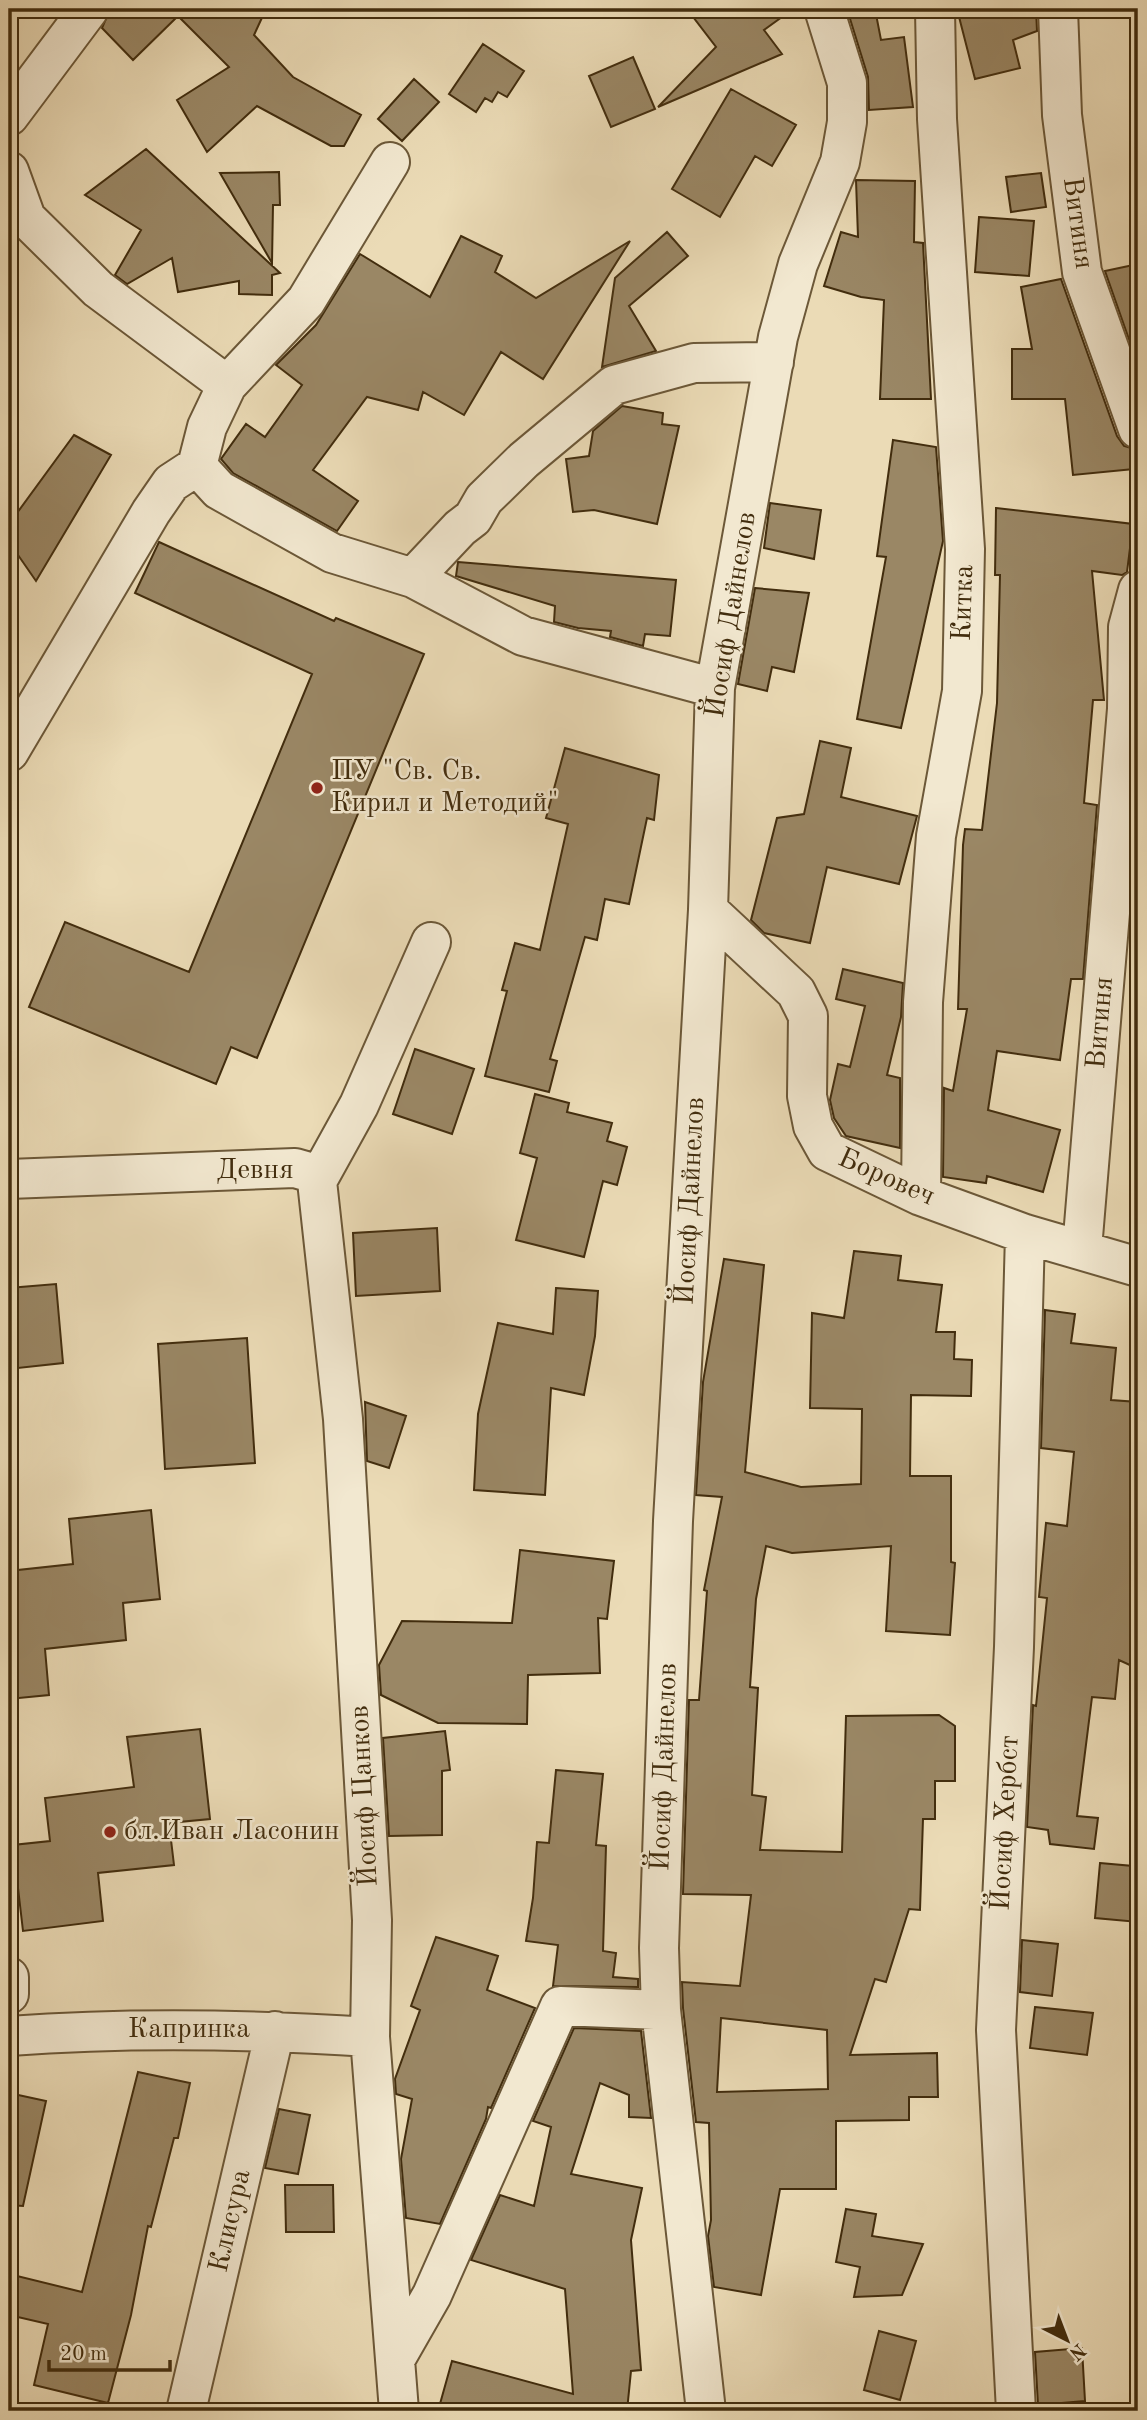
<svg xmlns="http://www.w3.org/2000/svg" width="1147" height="2420" viewBox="0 0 1147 2420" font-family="'Old Standard TT',serif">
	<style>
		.building { fill: #9a8765; stroke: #422d0e; stroke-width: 2; fill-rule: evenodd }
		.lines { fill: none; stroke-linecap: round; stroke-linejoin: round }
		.minor-casing { stroke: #6c5838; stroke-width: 42 }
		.minor { stroke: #f2e8d0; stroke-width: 38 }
		.poi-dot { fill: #8f2418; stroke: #f2e8d0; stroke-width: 2.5 }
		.labels { text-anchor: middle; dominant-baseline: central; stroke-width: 5; stroke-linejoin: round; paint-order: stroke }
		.street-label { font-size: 28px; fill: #422d0e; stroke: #f2e8d0 }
		.poi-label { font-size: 28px; fill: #422d0e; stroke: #f2e8d0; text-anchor: start }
	</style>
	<rect width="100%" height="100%" fill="#ebdbb6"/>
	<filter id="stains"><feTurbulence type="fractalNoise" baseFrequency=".00286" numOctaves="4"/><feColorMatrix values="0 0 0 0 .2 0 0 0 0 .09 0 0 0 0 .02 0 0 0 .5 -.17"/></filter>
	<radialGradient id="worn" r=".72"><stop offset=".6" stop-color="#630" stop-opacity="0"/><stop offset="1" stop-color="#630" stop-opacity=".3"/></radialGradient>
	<path class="building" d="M110 9H266L254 35 293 77 361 115 344 146H331L257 106 207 152 177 100 229 67 178 16 133 60 102 28Z
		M687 9H793L764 30 782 54 658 107 716 47Z
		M847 9H875L881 40 904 37 913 107 869 110 868 77Z
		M957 9H1036L1037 31 1013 40 1020 68 975 79Z
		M483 44 524 71 507 97 498 92 492 102 485 98 476 112 449 94Z
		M633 57 655 109 611 127 589 76Z
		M414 79 439 102 402 141 378 119Z
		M731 89 796 125 772 166 755 156 720 217 672 189Z
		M146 149 280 273 272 275V295L239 294V281L178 292 172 258 127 284 115 275 141 230 85 195Z
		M279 172 280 205H273L272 263 220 173Z
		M1041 173 1046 207 1011 212 1006 177Z
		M856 180 915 181 914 242 923 243 931 399H880L884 300 861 297 824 286 841 232 858 237Z
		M979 217 1034 221 1029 276 975 272Z
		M667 232 688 256 629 306 656 351 602 367 615 278Z
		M461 236 502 256 495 272 536 298 630 241 543 379 501 352 464 415 423 392 418 410 367 397 313 470 358 501 337 531 233 473 221 459 246 424 265 437 302 385 276 365 316 325 360 254 430 297Z
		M1138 264V365L1105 271Z
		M1061 279 1117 436 1124 446 1138 450V467L1134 469 1073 475 1065 399H1012V349H1032L1021 287Z
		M622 406 663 413 662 424 679 426 657 524 594 510 573 512 566 459 589 456 593 431Z
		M74 435 111 455 36 581 9 542V524Z
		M893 440 936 447 943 541 901 728 857 719 886 557 877 556Z
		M770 503 821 510 814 559 764 548Z
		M996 508 1133 524 1127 572 1122 575 1092 571 1104 700H1093L1084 803 1097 805 1083 979H1071L1060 1060 997 1051 988 1110 1060 1130 1043 1192 987 1176 986 1183 943 1177 944 1088 953 1091 967 1009H958L963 845 965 829 982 830 997 703 1000 575H995Z
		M159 542 334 621 336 618 424 654 257 1058 231 1047 216 1084 29 1007 65 922 189 972 312 674 135 593Z
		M458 562 676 580 670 636 645 634 643 646 610 637 611 631 578 628 554 622 555 606 456 576Z
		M755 588 809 593 794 672 772 667 767 691 738 684Z
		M820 741 851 748 841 797 917 816 899 884 827 867 810 943 764 933 751 920 777 818 804 814Z
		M565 748 659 775 654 820 647 818 629 904 605 899 597 940 585 937 550 1059 557 1061 549 1092 485 1076 507 991 502 990 515 943 540 950 568 824 546 818Z
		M1137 853H1138V936L1130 934Z
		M843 969 903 983 901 1017 887 1075 900 1078V1148L846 1136 834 1118 830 1100 838 1064 850 1067 865 1006 836 999Z
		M415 1049 474 1069 452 1134 393 1114Z
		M535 1094 569 1103 567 1112 612 1123 607 1141 627 1147 617 1185 603 1181 584 1257 516 1240 537 1158 520 1153Z
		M437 1228 440 1291 356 1296 353 1233Z
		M854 1251 901 1256 898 1280 942 1285 936 1332H955L954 1359 972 1360 971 1396 911 1395 910 1476H951V1562L955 1563 950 1635 886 1631 891 1546 792 1553 766 1546 756 1599 750 1687 758 1688 752 1795 766 1797 760 1850 842 1852 846 1716 939 1715 955 1726V1781H935V1819H923L920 1910 909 1909 886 1982 875 1979 850 2055 937 2053 938 2097H909V2120L836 2121V2189H780L761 2295 714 2287 708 2236 711 2220 709 2123 696 2122 683 2008 682 1982 740 1986 751 1895 683 1894 689 1700H699L707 1591 704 1590 722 1497 696 1495 703 1382 724 1259 764 1265 745 1472 801 1487 861 1484 862 1409 810 1408 812 1313 844 1318ZM721 2018 827 2030 828 2089 717 2092Z
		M56 1284 63 1363 9 1369V1288Z
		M556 1288 598 1291 595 1336 584 1395 551 1388 545 1495 474 1490 478 1414 498 1323 553 1334Z
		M1045 1310 1075 1314 1071 1343 1116 1348 1111 1400 1138 1402V1643L1132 1666 1119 1660 1115 1699 1092 1697 1077 1816 1098 1818 1094 1849 1050 1844 1048 1830 1027 1827 1033 1705 1036 1706 1047 1598 1039 1597 1046 1523 1067 1526 1074 1452 1041 1448Z
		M247 1338 255 1463 165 1469 158 1344Z
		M365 1402 406 1416 389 1468 367 1461Z
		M151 1510 160 1599 123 1603 126 1640 45 1649 49 1695 9 1699V1571L73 1564 69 1519Z
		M520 1550 614 1561 607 1619 598 1618 600 1673 528 1675 527 1724 438 1723 381 1695 379 1665 402 1621 512 1623Z
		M200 1729 210 1819 169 1823 174 1865 98 1873 103 1921 23 1931 13 1845 50 1841 45 1798 134 1787 127 1737Z
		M445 1731 450 1770 442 1771V1835L389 1836 383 1738Z
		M556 1770 603 1774 596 1845 606 1846 603 1951 616 1953 613 1977 638 1979V1987L553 1986 558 1945 526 1941 533 1898 537 1842 549 1843Z
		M1100 1863 1133 1866V1872L1138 1873V1922L1095 1918Z
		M436 1937 498 1956 487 1990 535 2008 491 2108 488 2107 486 2119 440 2224 406 2218 401 2159 412 2099 396 2094 395 2079 420 2010 411 2006Z
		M1022 1940 1058 1944 1052 1996 1020 1992Z
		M1035 2007 1093 2013 1087 2055 1030 2048Z
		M574 2028 641 2031 651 2118 629 2117V2095L600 2083 571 2174 642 2188 631 2240 641 2370 631 2371 627 2411H438L452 2361 573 2394 565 2289 471 2260 500 2195 534 2206 551 2127 533 2121Z
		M138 2072 190 2083 178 2138H174L151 2227 148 2226 131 2315 108 2403 34 2385 48 2324 9 2315V2274L82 2292Z
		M9 2093 46 2101 23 2206 9 2205Z
		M279 2109 310 2115 298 2174 265 2168Z
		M285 2185H333L334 2232H286Z
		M846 2209 876 2214 872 2236 923 2244 902 2295 854 2297 860 2267 836 2262Z
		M879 2331 916 2341 900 2400 864 2390Z
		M1082 2348 1085 2401 1038 2405 1035 2352Z"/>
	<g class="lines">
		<defs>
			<path id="minor" d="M1058 9 1062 115 1082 272 1138 429
				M9 116 89 9
				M9 171 26 218 98 289 227 385 207 427 197 466 219 490 332 553 413 578 523 636 715 688
				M227 385 306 301 390 162
				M413 578 460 528 473 518 484 499 524 460 614 385 694 363 774 362
				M9 752 151 512 171 483 197 466
				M708 910 796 992 808 1016 807 1096 813 1126 827 1151 921 1196 1025 1234 1138 1267
				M9 1179 295 1168 309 1172 317 1181 359 1105 431 942
				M317 1181 343 1419 372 1920 370 2037 399 2411
				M921 1196 923 1002 936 836 962 691 965 549 937 119 935 9
				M1082 1249 1127 709 1128 627 1138 590
				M9 1977V1994
				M9 2036C130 2027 249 2029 370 2037
				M396 2358 432 2295 560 2006 661 2010
				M186 2411 275 2031
				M706 2411 661 2010 659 1948 673 1521 708 910 715 688 778 337 798 264 840 162 847 122V83L824 9
				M1016 2411 996 2030 1014 1647 1025 1234"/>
		</defs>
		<use href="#minor" class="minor-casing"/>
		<use href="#minor" class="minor"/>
	</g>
	<g class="poi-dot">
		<circle cx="317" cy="788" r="7"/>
		<circle cx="110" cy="1832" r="7"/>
	</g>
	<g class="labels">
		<g class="street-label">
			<text transform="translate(1077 223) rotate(82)">Витиня</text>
			<text transform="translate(964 603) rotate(-88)">Китка</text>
			<text transform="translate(732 615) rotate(-81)">Йосиф Дайнелов</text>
			<text transform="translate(1101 1023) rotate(-85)">Витиня</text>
			<text x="255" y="1171">Девня</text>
			<text transform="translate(886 1178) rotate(24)">Боровеч</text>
			<text transform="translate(691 1201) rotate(-87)">Йосиф Дайнелов</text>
			<text transform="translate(665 1767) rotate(-88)">Йосиф Дайнелов</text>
			<text transform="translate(365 1796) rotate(-93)">Йосиф Цанков</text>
			<text transform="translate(1006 1823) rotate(-87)">Йосиф Хербст</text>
			<text x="189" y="2030">Капринка</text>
			<text transform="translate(231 2221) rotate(-77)">Клисура</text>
		</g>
		<g class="poi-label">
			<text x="331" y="772">ПУ "Св. Св.<tspan x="331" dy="32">Кирил и Методий"</tspan></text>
			<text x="124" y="1832">бл.Иван Ласонин</text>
		</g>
	</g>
	<rect width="1147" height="2420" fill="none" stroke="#ebdbb6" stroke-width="35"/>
	<rect x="10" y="10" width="1126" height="2399" fill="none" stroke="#422d0e" stroke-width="3.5"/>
	<rect x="18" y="18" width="1112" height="2385" fill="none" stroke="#422d0e" stroke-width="2"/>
	<g transform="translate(1067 2340) rotate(138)" stroke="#f2e8d0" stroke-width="5" paint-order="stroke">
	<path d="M0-5L12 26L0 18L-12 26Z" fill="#422d0e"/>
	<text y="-10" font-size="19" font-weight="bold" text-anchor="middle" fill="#422d0e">N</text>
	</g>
	<path d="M49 2360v10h121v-10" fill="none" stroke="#422d0e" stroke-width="3.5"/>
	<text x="60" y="2360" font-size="21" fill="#422d0e" stroke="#f2e8d0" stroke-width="5" paint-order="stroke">20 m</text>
	<rect width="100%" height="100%" filter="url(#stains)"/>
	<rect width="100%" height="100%" fill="url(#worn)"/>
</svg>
